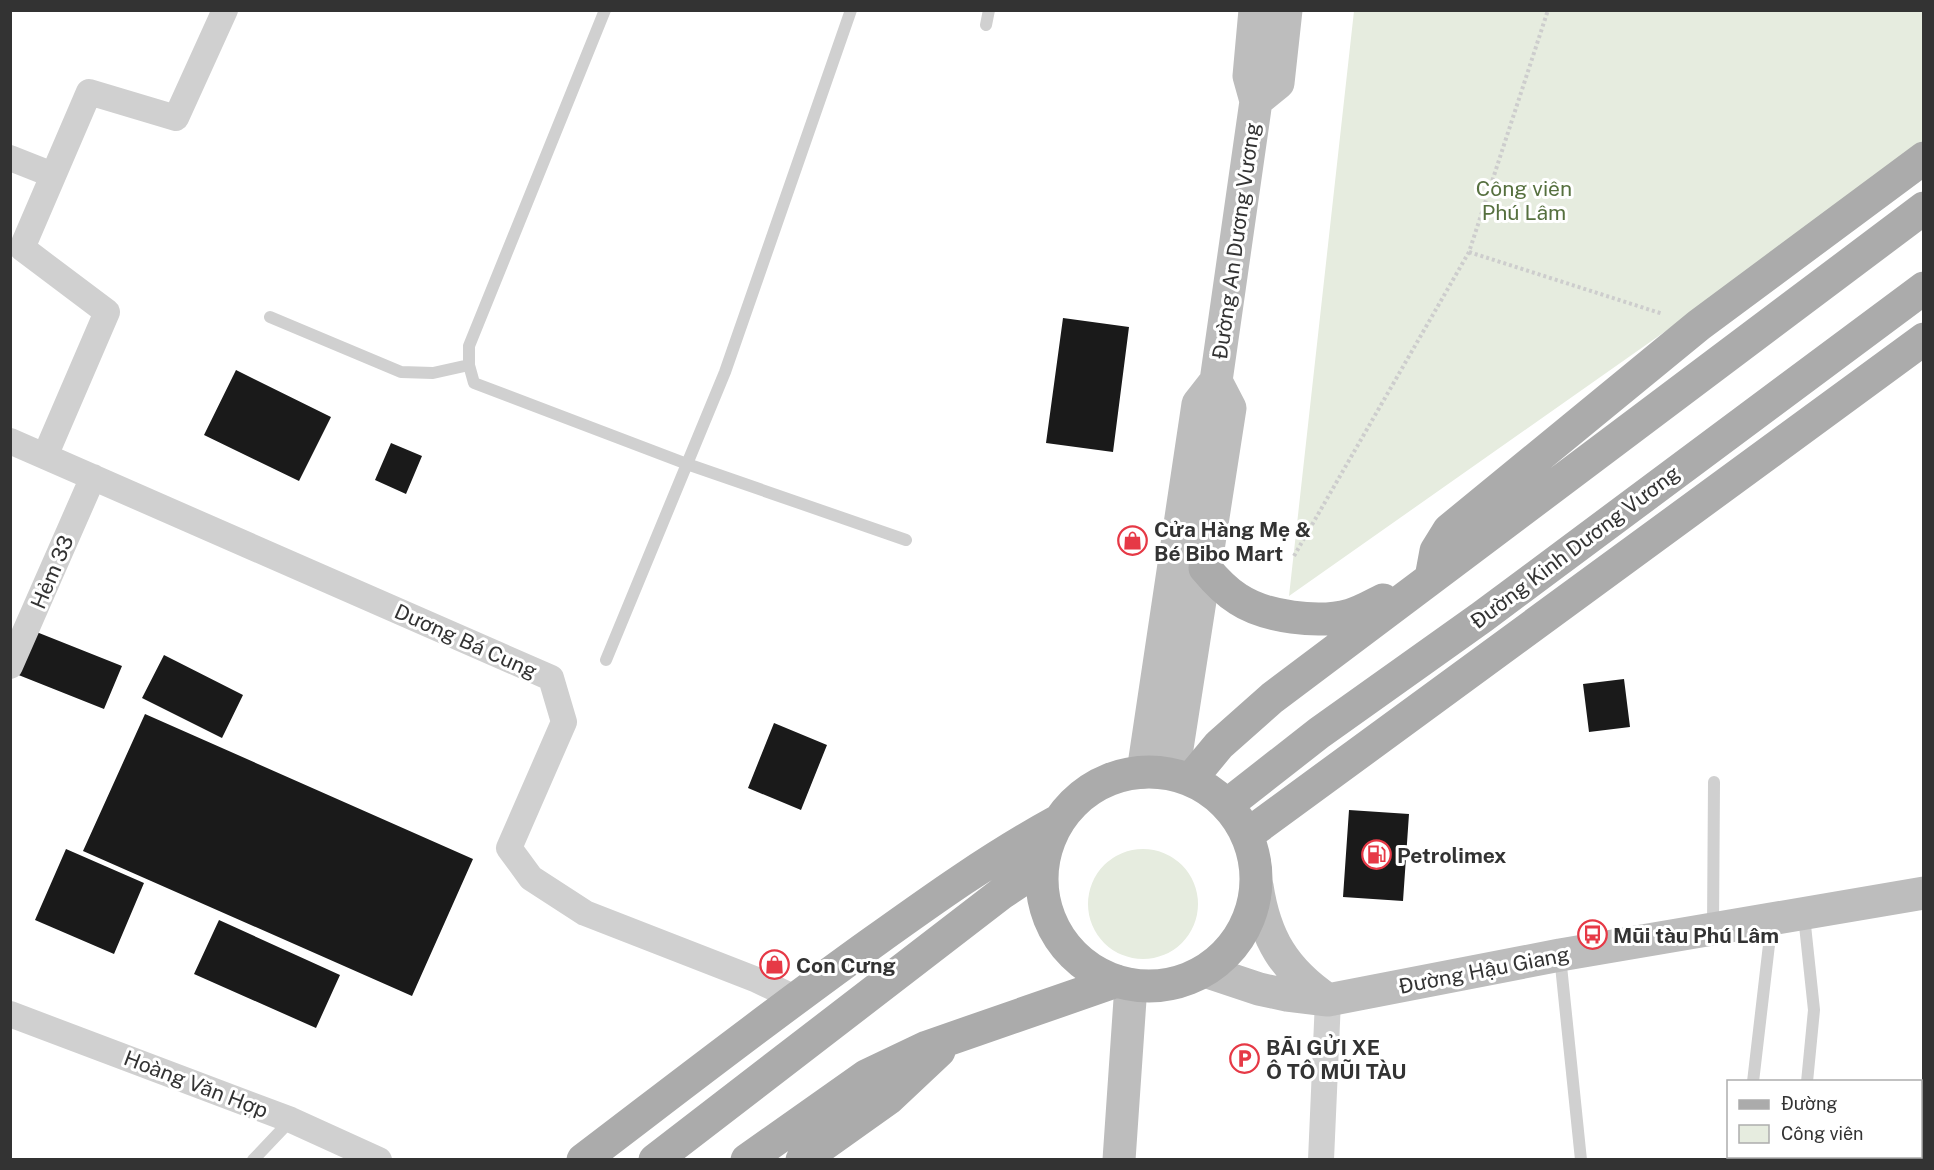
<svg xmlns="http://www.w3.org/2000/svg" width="1934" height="1170" viewBox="0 0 1934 1170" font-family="'Public Sans',sans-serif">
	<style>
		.green { fill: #e6ecdf }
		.building { fill: #1a1a1a }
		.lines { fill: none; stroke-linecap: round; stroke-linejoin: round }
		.path { stroke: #cdcdcd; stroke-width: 4; stroke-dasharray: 3 3; stroke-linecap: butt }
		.lane { stroke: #d0d0d0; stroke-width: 12 }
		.street { stroke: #d0d0d0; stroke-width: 26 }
		.secondary { stroke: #bdbdbd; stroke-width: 33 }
		.primary { stroke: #ababab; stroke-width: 33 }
		.labels { text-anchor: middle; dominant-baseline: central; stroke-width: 6; stroke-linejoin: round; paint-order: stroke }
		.park-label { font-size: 21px; fill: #56703f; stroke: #fff }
		.street-label { font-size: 21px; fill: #333; stroke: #fff }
		.poi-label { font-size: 21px; font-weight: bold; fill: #333; stroke: #fff; text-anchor: start }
	</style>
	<rect width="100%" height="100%" fill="#fff"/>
	<path class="green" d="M1354 11H1923V150L1289 596Z
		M1088 904a55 55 0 1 1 110 0a55 55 0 1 1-110 0Z"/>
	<path class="building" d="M1063 318 1129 327 1113 452 1046 443Z
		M236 370 331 417 299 481 204 435Z
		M391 443 422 456 406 494 375 480Z
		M34 631 122 666 104 709 16 674Z
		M164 655 243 695 222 738 142 698Z
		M1624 679 1630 727 1589 732 1583 684Z
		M145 714 473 859 412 996 83 851Z
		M774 723 827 745 801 810 748 788Z
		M1349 810 1409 814 1403 901 1343 897Z
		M66 849 144 883 114 954 35 920Z
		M219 920 340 975 316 1028 194 974Z"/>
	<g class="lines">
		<path class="path" d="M1469 252 1663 314
			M1294 556 1469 252 1548 10"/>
		<path class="lane" d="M605 10 469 346V365L474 383 687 464 906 540
			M986 25 989 10
			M270 317 401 372 433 373 469 365
			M606 660 725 372 851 10
			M1804 916 1814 1010 1807 1082
			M1713 927 1714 782
			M1560 956 1581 1160
			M1753 1082 1772 919
			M253 1160 291 1120
			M1744 1160V1156"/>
		<path class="street" d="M10 158 53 175
			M10 441 551 678 564 722 509 848 531 878 585 913 757 980 795 998
			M45 456 107 312 22 248 89 92 176 118 225 10
			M10 666 93 477
			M10 1014 291 1120 379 1160
			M1321 1160 1328 1000"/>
		<path class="secondary" d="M1256 101 1278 83 1286 10
			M1143 772 1198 404 1216 381 1256 101 1249 76 1255 10
			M1173 774 1230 408 1216 381
			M1257 886C1265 938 1284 970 1328 1000
			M1205 971 1259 989 1287 995 1328 1000 1560 955 1924 893
			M1119 1160 1131 985"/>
		<path class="primary" d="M1205 568C1215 580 1225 591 1238 599 1265 617 1319 624 1350 615 1361 612 1373 605 1383 600
			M1431 578 1436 551 1449 530 1699 325 1924 158
			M1042 879a107 107 0 1 1 214 0a107 107 0 1 1-214 0Z
			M1190 780 1219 745 1272 698 1924 208
			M1227 805 1319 733 1482 617 1924 288
			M1247 835 1924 339
			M583 1160C679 1087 774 1013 872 943 932 900 992 857 1058 821
			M655 1160 1002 893 1041 867
			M747 1160 866 1076 927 1047 1117 981
			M802 1160 889 1098 939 1051"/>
	</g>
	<defs>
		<symbol id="shop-ring" viewBox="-11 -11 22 22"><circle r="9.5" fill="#fff" stroke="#e63946" stroke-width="1.5"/><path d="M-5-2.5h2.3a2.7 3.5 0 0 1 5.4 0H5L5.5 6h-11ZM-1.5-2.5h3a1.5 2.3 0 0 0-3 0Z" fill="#e63946"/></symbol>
		<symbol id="fuel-ring" viewBox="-11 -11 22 22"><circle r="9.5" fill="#fff" stroke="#e63946" stroke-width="1.5"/><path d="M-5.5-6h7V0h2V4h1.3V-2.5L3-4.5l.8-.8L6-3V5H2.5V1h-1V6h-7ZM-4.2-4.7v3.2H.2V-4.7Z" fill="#e63946"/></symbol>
		<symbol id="bus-ring" viewBox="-11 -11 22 22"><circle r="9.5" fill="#fff" stroke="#e63946" stroke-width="1.5"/><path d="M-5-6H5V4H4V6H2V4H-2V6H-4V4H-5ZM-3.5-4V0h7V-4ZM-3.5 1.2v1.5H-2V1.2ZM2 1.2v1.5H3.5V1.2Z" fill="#e63946"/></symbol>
		<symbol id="parking-ring" viewBox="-11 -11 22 22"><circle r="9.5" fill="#fff" stroke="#e63946" stroke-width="1.5"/><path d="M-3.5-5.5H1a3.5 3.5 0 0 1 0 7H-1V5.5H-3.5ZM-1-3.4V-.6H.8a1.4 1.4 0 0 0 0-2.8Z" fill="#e63946"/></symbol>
	</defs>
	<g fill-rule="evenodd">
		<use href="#shop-ring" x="1116" y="524" width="33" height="33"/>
		<use href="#fuel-ring" x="1360" y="838" width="33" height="33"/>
		<use href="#bus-ring" x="1576" y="918" width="33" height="33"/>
		<use href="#shop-ring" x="758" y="948" width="33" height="33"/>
		<use href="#parking-ring" x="1228" y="1042" width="33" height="33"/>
	</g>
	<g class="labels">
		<g class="park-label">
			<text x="1524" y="188">Công viên<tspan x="1524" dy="24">Phú Lâm</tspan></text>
		</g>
		<g class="street-label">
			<text transform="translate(1236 241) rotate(-82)">Đường An Dương Vương</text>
			<text transform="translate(1575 547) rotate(-37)">Đường Kinh Dương Vương</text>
			<text transform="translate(52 572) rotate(-67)">Hẻm 33</text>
			<text transform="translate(466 641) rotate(24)">Dương Bá Cung</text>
			<text transform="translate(1484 970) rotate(-11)">Đường Hậu Giang</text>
			<text transform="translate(196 1084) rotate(21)">Hoàng Văn Hợp</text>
		</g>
		<g class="poi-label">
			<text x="1154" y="529">Cửa Hàng Mẹ &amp;<tspan x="1154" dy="24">Bé Bibo Mart</tspan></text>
			<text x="1397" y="855">Petrolimex</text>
			<text x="1613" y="935">Mũi tàu Phú Lâm</text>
			<text x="796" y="965">Con Cưng</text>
			<text x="1266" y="1047">BÃI GỬI XE<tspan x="1266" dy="24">Ô TÔ MŨI TÀU</tspan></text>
		</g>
	</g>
	<rect width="1934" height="1170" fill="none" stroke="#333333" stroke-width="24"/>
	<rect x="1727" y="1080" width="195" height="78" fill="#ffffff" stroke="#adadad" stroke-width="1.5"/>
	<rect x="1739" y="1100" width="30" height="9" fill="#ababab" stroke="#adadad" stroke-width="1.5"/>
	<text x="1781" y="1110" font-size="18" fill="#333333">Đường</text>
	<rect x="1739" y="1125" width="30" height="18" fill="#e6ecdf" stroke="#adadad" stroke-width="1.5"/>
	<text x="1781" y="1140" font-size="18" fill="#333333">Công viên</text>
</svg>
